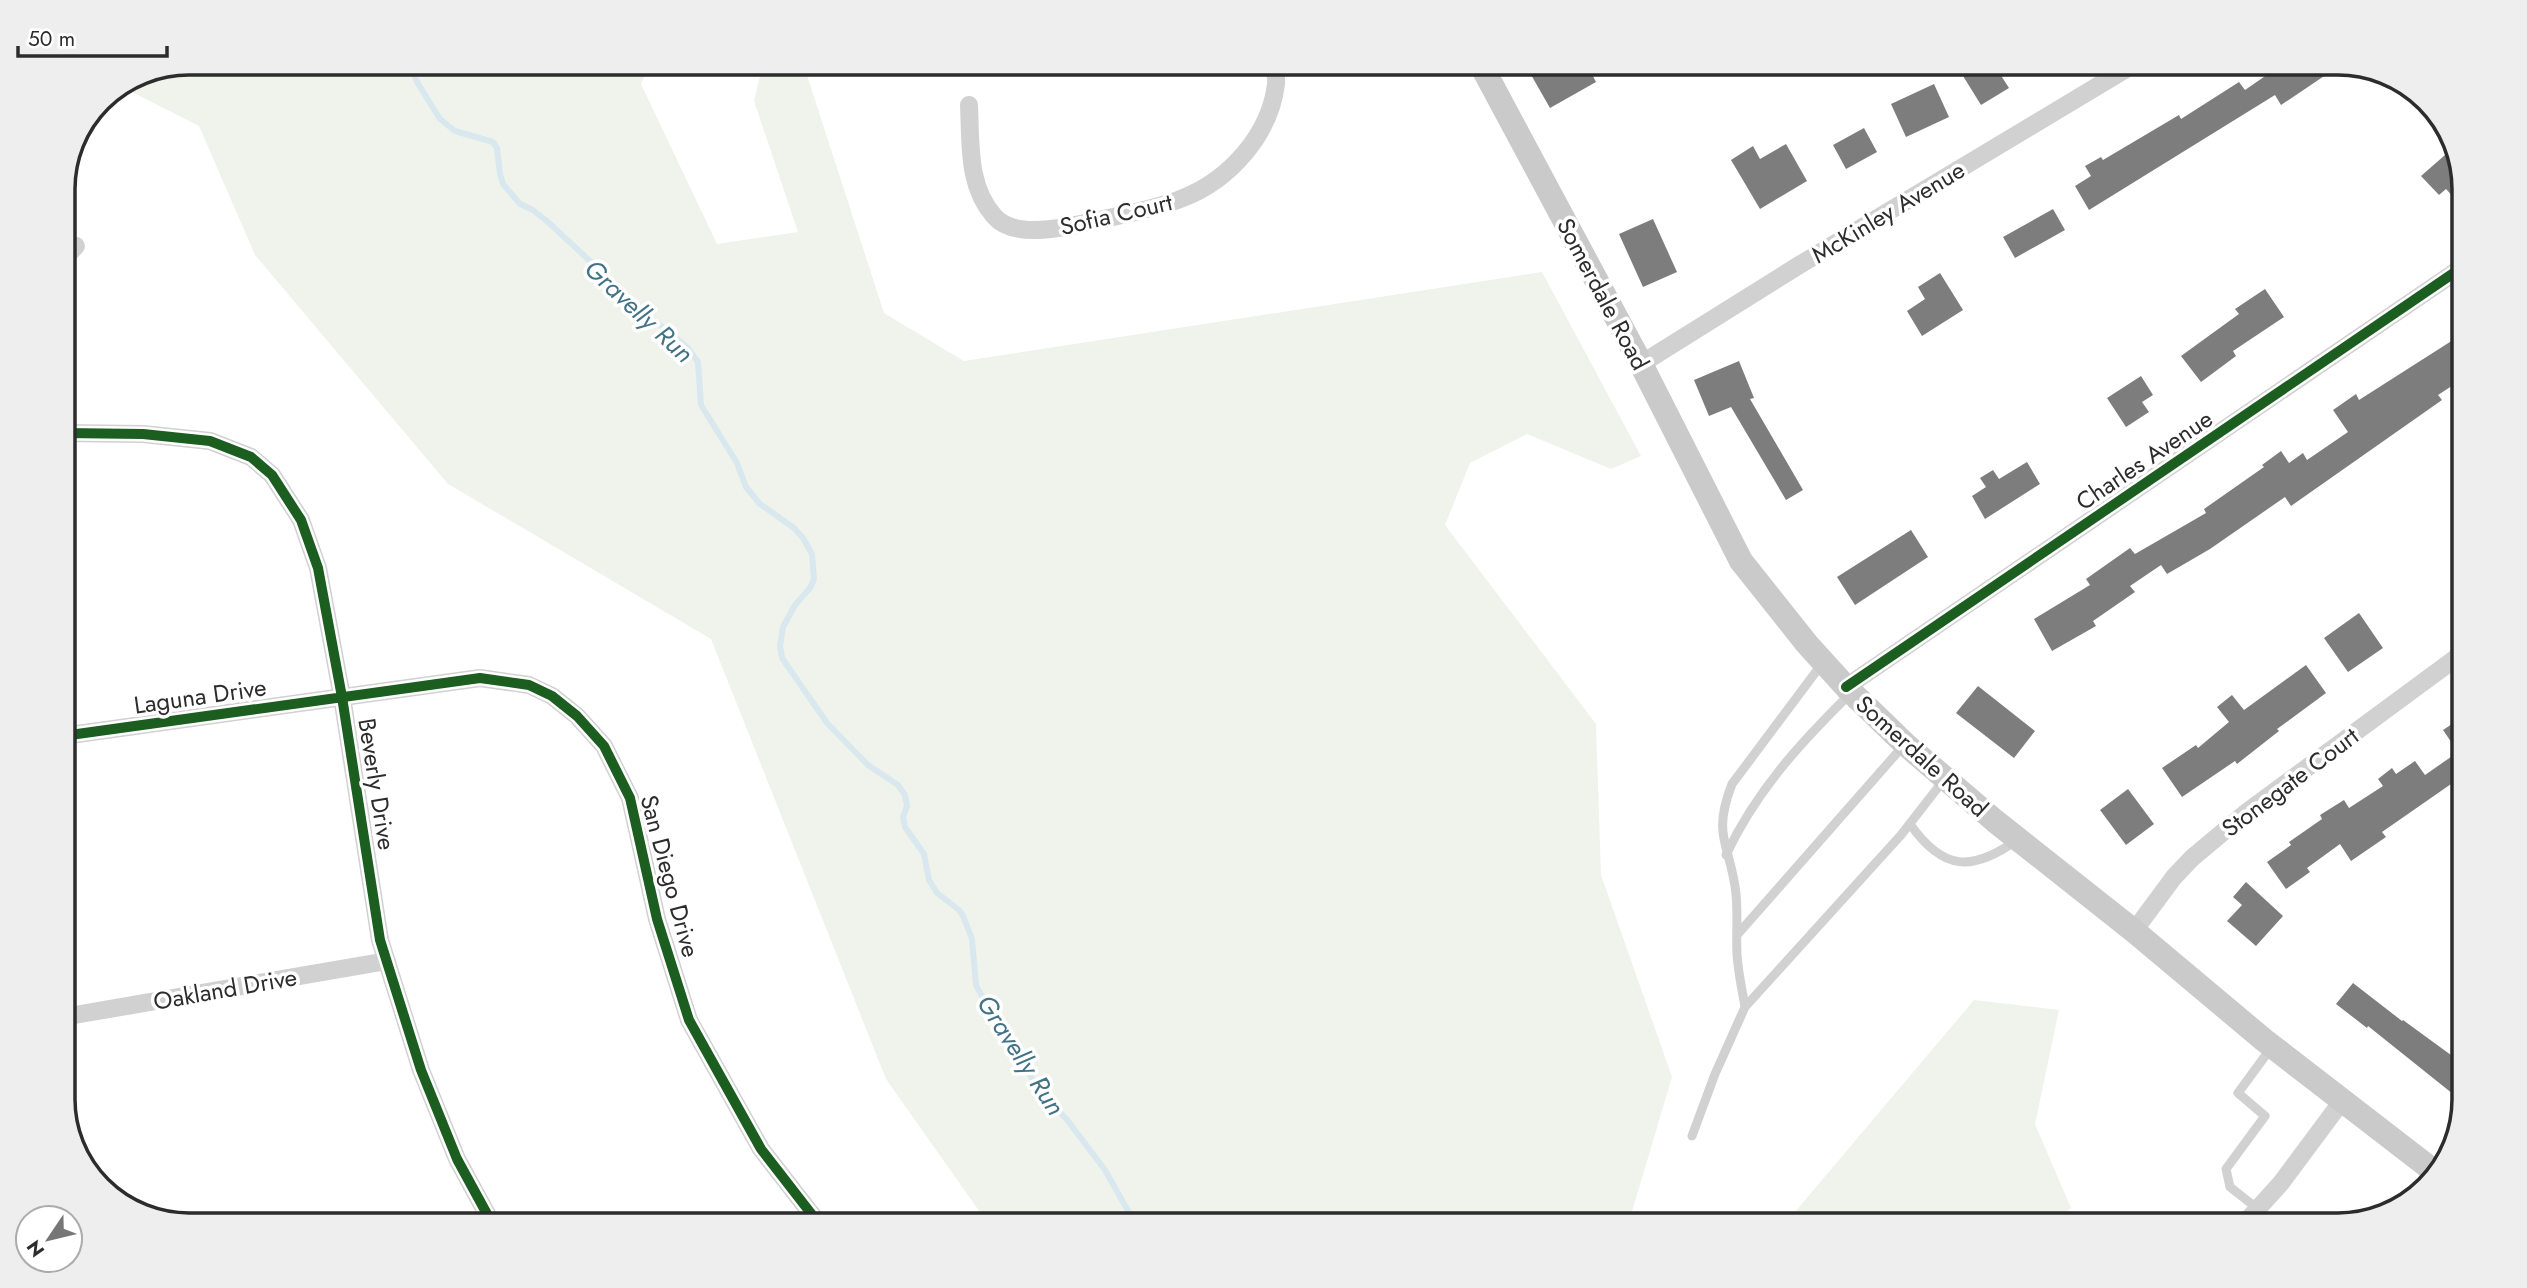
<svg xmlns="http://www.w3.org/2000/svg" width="2527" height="1288" viewBox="0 0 2527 1288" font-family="Jost,sans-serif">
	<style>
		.green { fill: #f0f3eb }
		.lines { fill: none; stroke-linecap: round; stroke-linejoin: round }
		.stream { stroke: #d8e8ee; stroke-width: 6 }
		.building { fill: #7d7d7d }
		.service { stroke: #d1d1d1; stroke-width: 9 }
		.minor { stroke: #d1d1d1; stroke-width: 18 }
		.secondary { stroke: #cacaca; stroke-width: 24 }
		.cycleway-casing { stroke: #fff; stroke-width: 15 }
		.cycleway { stroke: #1b5e20; stroke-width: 10 }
		.labels { text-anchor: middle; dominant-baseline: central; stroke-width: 7; stroke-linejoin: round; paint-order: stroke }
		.street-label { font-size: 24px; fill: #2c2c2c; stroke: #fff }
		.water-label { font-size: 26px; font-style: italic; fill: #427286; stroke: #fff }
		.rim { fill: none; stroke: #2c2c2c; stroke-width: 3.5 }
	</style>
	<rect width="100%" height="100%" fill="#fff"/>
	<path class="green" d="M189 63H651L641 84 717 244 798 232 754 101 763 63H803L884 313 964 361 1542 272 1641 456 1611 469 1527 434 1470 463 1445 525 1596 724 1601 875 1672 1077 1628 1225H989L886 1079 711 639 448 484 255 255 199 126 120 86 141 72Z
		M1974 1000 2059 1010 2035 1124 2071 1208 2050 1225H1784Z"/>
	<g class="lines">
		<path class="stream" d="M410 63 417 82 440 119 455 131 493 142 497 148 500 174 503 184 520 204 533 210 548 222 590 261 623 301 650 317 677 339 688 348 698 362 701 405 737 463 746 487 760 504 794 528 803 538 812 554 814 579 810 588 795 605 783 627 780 646 782 658 827 723 868 765 898 785 905 795 907 806 903 817 905 827 924 854 929 880 937 893 959 910 963 916 972 939 976 985 995 1022 1039 1089 1068 1121 1105 1170 1136 1225"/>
	</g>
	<path class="building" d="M1548 63H1586L1596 82 1550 108 1530 73Z
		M1955 63H1993L2009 88 1981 105Z
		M2284 63 2342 64 2281 105 2275 95 2089 210 2075 186 2091 176 2085 166 2101 157 2103 160 2179 115 2181 119 2239 82 2245 90Z
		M1934 84 1949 117 1906 137 1891 104Z
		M1864 128 1877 152 1846 169 1833 145Z
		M1786 144 1807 181 1760 209 1731 160 1753 146 1760 159Z
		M2453 148 2464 181V209L2446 189 2439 195 2421 176Z
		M2053 209 2065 230 2015 258 2003 237Z
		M1653 219 1677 272 1643 287 1619 234Z
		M1940 273 1963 310 1922 336 1907 311 1925 299 1918 287Z
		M2265 289 2284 317 2233 351 2236 356 2201 382 2181 356 2239 314 2235 309Z
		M2464 333V378L2438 395 2442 400 2291 506 2285 497 2210 549 2167 574 2161 565 2130 586 2135 592 2093 621 2096 626 2052 651 2034 619 2090 585 2086 579 2130 548 2135 554 2206 513 2204 509 2264 467 2262 465 2281 451 2289 463 2303 453 2307 460 2348 432 2333 410 2356 394 2359 400Z
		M1739 361 1754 398 1750 399 1803 490 1786 500 1731 407 1709 416 1694 380Z
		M2141 376 2153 395 2142 402 2149 412 2126 427 2107 398Z
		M2027 462 2040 484 1985 519 1972 496 1986 487 1980 478 1993 470 1999 479Z
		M1911 530 1928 557 1855 605 1837 577Z
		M2359 613 2383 648 2348 672 2324 638Z
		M2306 665 2326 693 2277 729 2279 731 2237 764 2235 761 2182 797 2162 768 2196 745 2198 748 2229 722 2217 707 2232 695 2244 710Z
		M1978 686 2035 731 2014 758 1956 713Z
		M2464 716V775L2382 832 2386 837 2351 861 2340 844 2307 868 2310 872 2286 889 2267 862 2291 845 2289 842 2322 819 2320 815 2344 800 2349 808 2383 786 2378 779 2392 768 2396 774 2415 761 2425 775 2458 752 2443 730Z
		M2128 789 2154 824 2126 845 2100 810Z
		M2246 882 2283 916 2256 946 2227 921 2242 905 2233 897Z
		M2353 983 2402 1021 2403 1020 2455 1058 2464 1046V1090L2458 1098 2368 1026 2367 1028 2336 1004Z"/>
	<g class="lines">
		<path class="service" d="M1910 824C1943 871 1972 872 2017 840
			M1726 855C1756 791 1801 742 1850 694
			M1737 935 1904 745
			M1745 1007C1742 989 1738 972 1737 954 1736 934 1738 914 1736 894 1731 845 1711 838 1732 784L1821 665
			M1692 1136 1715 1074 1745 1007 1901 835 1943 781
			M2258 1209 2230 1187 2226 1169 2265 1116 2238 1093 2271 1048"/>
		<path class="minor" d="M969 105C971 144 967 185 994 216 1015 241 1069 226 1096 221 1124 214 1156 209 1183 198 1229 180 1270 135 1276 84 1277 77 1274 69 1273 63
			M63 260 76 246
			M1641 364 1796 267 2136 63
			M63 433 143 434 210 441 251 457 272 475 301 520 318 568 342 697 380 940 421 1070 457 1159 493 1225
			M1846 687 2464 266
			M63 736 480 678 529 685 552 696 577 716 604 746 630 798 657 919 689 1020 761 1149 820 1225
			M2134 931 2174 877 2192 858 2247 812 2464 652
			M63 1017 387 961
			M2243 1225 2281 1183 2342 1101"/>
		<path class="secondary" d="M1480 63 1638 358 1741 561 1807 644 1846 687 1905 744 1995 821 2134 931 2264 1040 2435 1172"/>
		<defs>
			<path id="cycleway" d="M63 433 143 434 210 441 251 457 272 475 301 520 318 568 342 697 380 940 421 1070 457 1159 493 1225
				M1846 687 2464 266
				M63 736 480 678 529 685 552 696 577 716 604 746 630 798 657 919 689 1020 761 1149 820 1225"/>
		</defs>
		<use href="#cycleway" class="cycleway-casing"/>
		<use href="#cycleway" class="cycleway"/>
	</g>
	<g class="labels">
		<g class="street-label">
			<text transform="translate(1888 212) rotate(-31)">McKinley Avenue</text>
			<text transform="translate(1116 214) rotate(-13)">Sofia Court</text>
			<text transform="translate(1603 294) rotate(62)">Somerdale Road</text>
			<text transform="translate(2144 460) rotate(-34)">Charles Avenue</text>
			<text transform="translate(200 696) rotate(-8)">Laguna Drive</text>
			<text transform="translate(1922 756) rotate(42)">Somerdale Road</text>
			<text transform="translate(2290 782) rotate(-37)">Stonegate Court</text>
			<text transform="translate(377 784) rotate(81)">Beverly Drive</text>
			<text transform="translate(670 876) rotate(75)">San Diego Drive</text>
			<text transform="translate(225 989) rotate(-10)">Oakland Drive</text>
		</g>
		<g class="water-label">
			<text transform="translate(639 311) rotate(43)">Gravelly Run</text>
			<text transform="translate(1021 1055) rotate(57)">Gravelly Run</text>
		</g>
	</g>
	<path d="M0 0H2527V1288H0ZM189 75H2338A114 114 0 0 1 2452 189V1099A114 114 0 0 1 2338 1213H189A114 114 0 0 1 75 1099V189A114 114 0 0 1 189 75Z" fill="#eee" fill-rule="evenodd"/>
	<path class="rim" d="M189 75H2338A114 114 0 0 1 2452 189V1099A114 114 0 0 1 2338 1213H189A114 114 0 0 1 75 1099V189A114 114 0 0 1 189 75Z"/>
	<g transform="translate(49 1239) rotate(235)"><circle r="33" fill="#ffffff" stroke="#ababab" stroke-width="2"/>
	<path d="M0-5L12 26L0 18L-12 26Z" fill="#767676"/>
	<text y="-10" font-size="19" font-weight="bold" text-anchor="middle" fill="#2c2c2c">N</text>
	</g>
	<path d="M18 46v10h149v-10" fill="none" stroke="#2c2c2c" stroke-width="3.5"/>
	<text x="28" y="46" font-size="21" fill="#2c2c2c" stroke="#ffffff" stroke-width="5" paint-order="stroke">50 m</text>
</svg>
